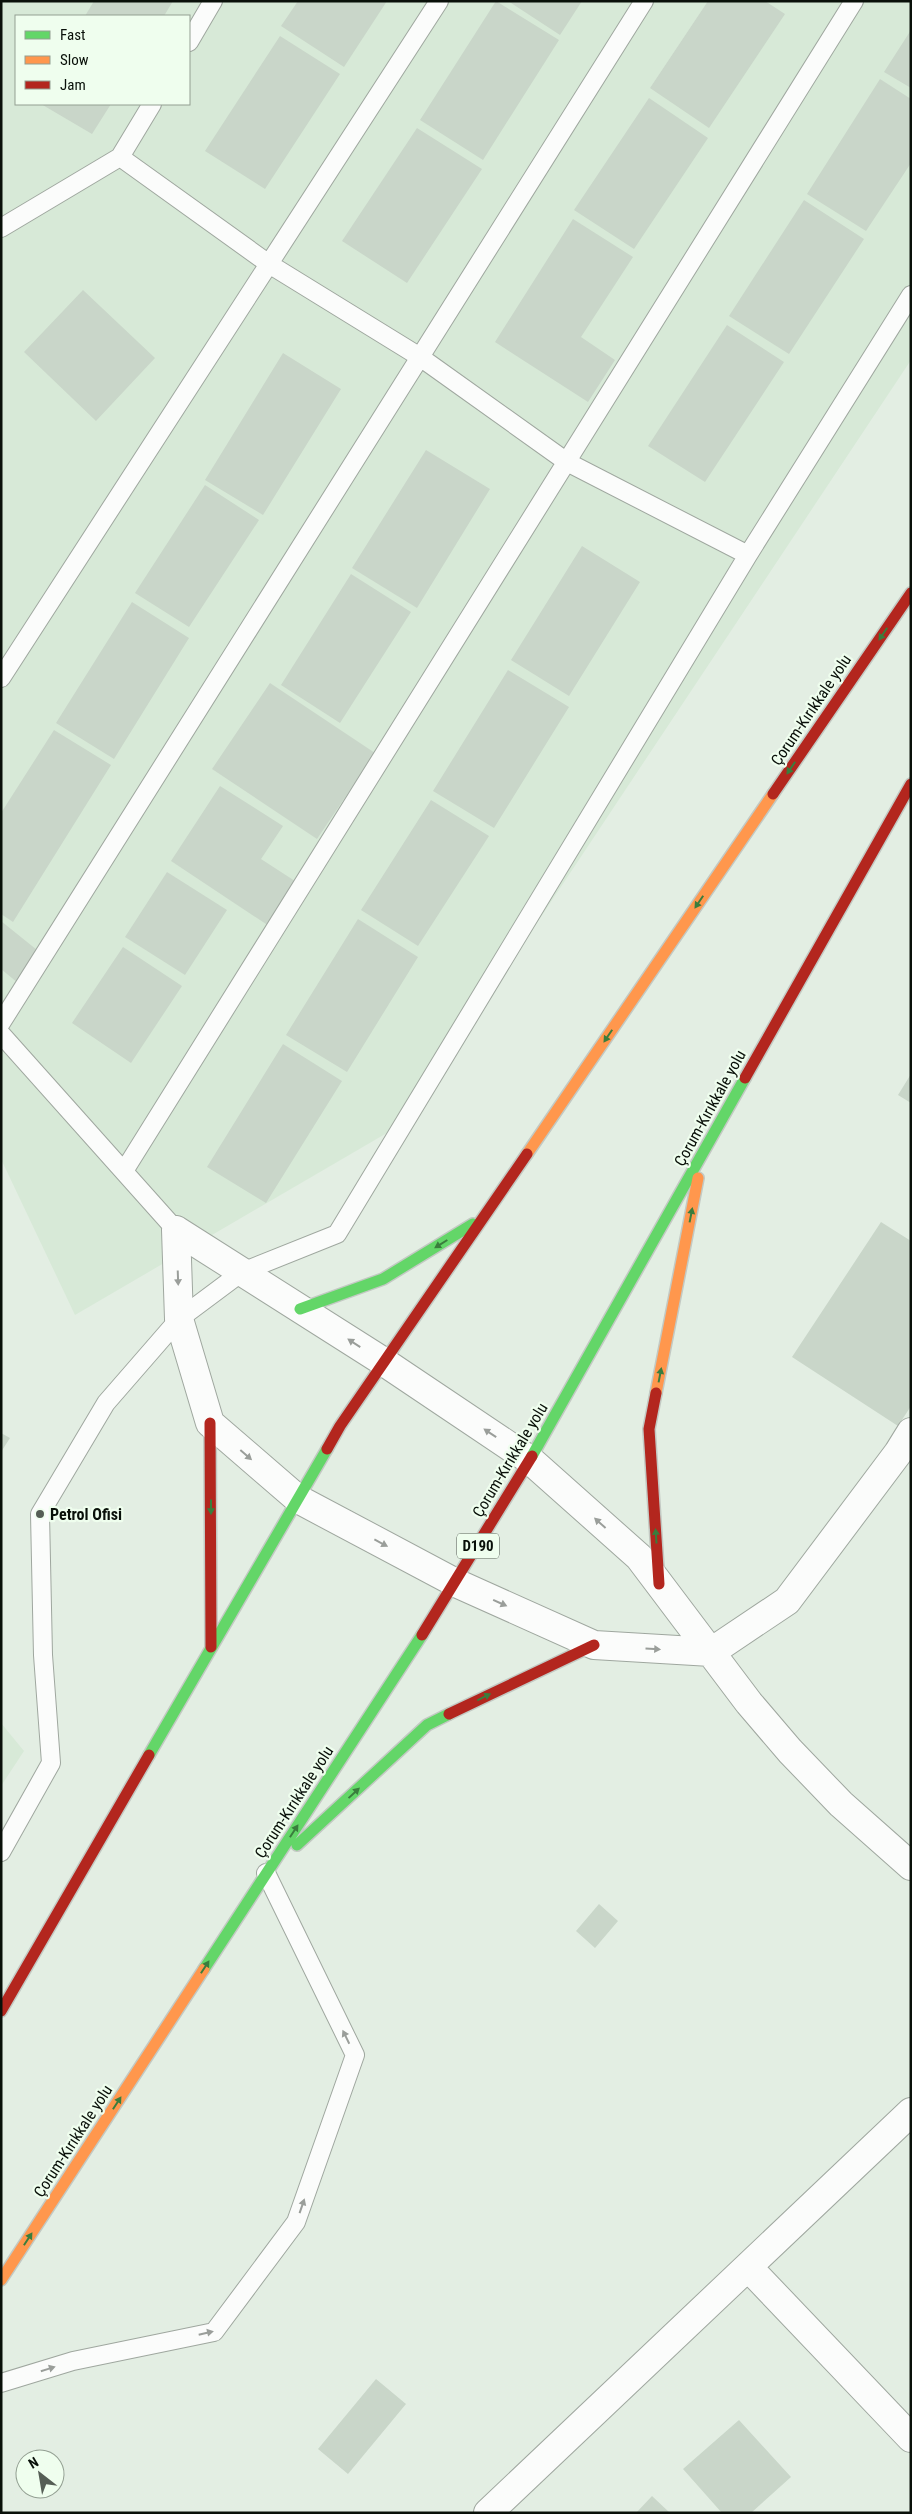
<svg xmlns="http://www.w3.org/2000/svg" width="912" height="2514" viewBox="0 0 912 2514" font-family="'Roboto Condensed',sans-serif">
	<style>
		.built { fill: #d7e9d7; fill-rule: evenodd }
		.building { fill: #c9d6c9 }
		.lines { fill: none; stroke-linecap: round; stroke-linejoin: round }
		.lane-casing { stroke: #9fa79f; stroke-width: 20 }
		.street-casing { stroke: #9fa79f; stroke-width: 30 }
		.fast-casing { stroke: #c3c9c3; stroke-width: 14 }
		.slow-casing { stroke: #c3c9c3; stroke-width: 14 }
		.jam-casing { stroke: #c3c9c3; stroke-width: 14 }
		.lane { stroke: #fbfcfb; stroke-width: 18 }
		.street { stroke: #fbfcfb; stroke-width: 28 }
		.fast { stroke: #63d668; stroke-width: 11 }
		.slow { stroke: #ff974d; stroke-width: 11 }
		.jam { stroke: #b3261e; stroke-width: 11 }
		.oneway { fill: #3a7d3d }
		.oneway2 { fill: #9a9e9a }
		.poi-dot { fill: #555e55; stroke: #effeee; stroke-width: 2 }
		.labels { text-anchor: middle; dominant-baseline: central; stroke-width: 4.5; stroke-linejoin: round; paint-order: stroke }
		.shield { fill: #effeee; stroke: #4e574e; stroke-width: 1 }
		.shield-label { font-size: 15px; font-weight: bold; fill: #091009 }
		.street-label { font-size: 16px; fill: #091009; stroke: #effeee }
		.poi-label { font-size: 16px; font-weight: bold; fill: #091009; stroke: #effeee; text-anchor: start }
	</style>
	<rect width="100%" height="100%" fill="#e3eee3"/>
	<path class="built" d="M1 1H911V360L404 1123 75 1315 1 1159ZM16 16H189V104H16Z
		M1 1723 24 1751 1 1786Z"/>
	<path class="building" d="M94 1H173L164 16H85Z
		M298 1H387L344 67 281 26Z
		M496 1 559 40 483 160 420 120Z
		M508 1H582L560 35Z
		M708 1H765L785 14 709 128 650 88Z
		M911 30V88L884 72Z
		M280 36 340 74 265 189 205 151Z
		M880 79 911 99V163L866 231 807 194Z
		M649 98 708 138 634 249 574 210Z
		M41 104H111L92 134Z
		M417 128 482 169 407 283 342 241Z
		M804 200 864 239 789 354 729 316Z
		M573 219 633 257 581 337 615 360 588 402 495 342Z
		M83 290 155 358 96 421 24 352Z
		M727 325 784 362 705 482 648 446Z
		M283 353 341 389 263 515 205 480Z
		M426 450 490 489 417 608 352 568Z
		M205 485 259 520 189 627 135 593Z
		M582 546 640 582 569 696 511 660Z
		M351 574 411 612 340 723 281 685Z
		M132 602 189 638 114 759 56 723Z
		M508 670 569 707 494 828 433 791Z
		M270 683 375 753 317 839 212 769Z
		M54 730 111 765 13 922 1 914V813Z
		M220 786 283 826 261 859 298 883 269 926 171 861Z
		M431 800 489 836 418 946 361 910Z
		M167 872 227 910 185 975 125 937Z
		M358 919 418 957 347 1072 286 1035Z
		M1 921 42 954 18 983 1 969Z
		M123 947 182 986 131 1063 72 1023Z
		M283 1044 342 1081 266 1203 207 1167Z
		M911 1074V1103L898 1095Z
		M881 1222 911 1241V1406L898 1426 792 1357Z
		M1 1433 10 1438 1 1452Z
		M599 1904 618 1921 595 1948 576 1931Z
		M376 2379 406 2404 348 2474 318 2449Z
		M739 2420 791 2477 751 2513H722L683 2469Z
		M652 2496 670 2513H636Z"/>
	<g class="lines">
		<defs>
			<path id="lane" d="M189 42 213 1
				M120 157 269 264 420 357 567 462 748 555
				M1 228 120 157 152 104
				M1 678 439 1
				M1 1023 644 1
				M1 1034 176 1230
				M124 1171 854 1
				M1 1852 51 1763 43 1655 40 1514 106 1403 179 1319 242 1272 337 1234 748 555 911 295
				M1 2383 73 2361 214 2332 296 2222 355 2055 266 1873"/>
			<path id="street" d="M176 1230 179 1319 210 1423 298 1499 456 1583 594 1645 711 1652 787 1601 898 1453 911 1432
				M176 1230 384 1362 530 1460 639 1557 749 1703 790 1751 841 1804 911 1866
				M748 2267 911 2438
				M488 2513 911 2112"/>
			<path id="fast" d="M300 1309 383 1279 473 1224
				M532 1456 745 1078
				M149 1755 327 1449
				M297 1845 427 1725 449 1714
				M204 1969 422 1635"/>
			<path id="slow" d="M527 1154 773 794
				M656 1393 698 1178
				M1 2280 204 1969"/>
			<path id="jam" d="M773 794 911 593
				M745 1078 911 784
				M656 1393 649 1429 659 1584
				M210 1423 211 1647
				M327 1449 340 1426 527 1154
				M422 1635 532 1456
				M449 1714 594 1645
				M1 2011 149 1755"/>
		</defs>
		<use href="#lane" class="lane-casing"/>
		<use href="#street" class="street-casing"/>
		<use href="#fast" class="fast-casing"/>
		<use href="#slow" class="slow-casing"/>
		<use href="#jam" class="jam-casing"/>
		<use href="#lane" class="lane"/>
		<use href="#street" class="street"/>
		<use href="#fast" class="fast"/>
		<use href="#slow" class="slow"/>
		<use href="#jam" class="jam"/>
	</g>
	<defs><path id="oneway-solid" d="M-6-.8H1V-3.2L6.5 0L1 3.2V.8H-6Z" transform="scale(1.25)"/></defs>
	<g class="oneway">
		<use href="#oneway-solid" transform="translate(883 634) rotate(124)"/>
		<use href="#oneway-solid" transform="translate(791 768) rotate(124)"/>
		<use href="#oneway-solid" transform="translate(699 902) rotate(124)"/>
		<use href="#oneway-solid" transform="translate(608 1036) rotate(124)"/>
		<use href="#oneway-solid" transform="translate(691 1215) rotate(-79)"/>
		<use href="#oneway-solid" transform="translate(441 1244) rotate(148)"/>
		<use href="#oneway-solid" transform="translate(660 1375) rotate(-79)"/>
		<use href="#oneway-solid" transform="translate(211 1507) rotate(90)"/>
		<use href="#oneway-solid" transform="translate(656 1536) rotate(-94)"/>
		<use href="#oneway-solid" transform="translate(484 1697) rotate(-26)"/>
		<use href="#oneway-solid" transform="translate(354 1793) rotate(-43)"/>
		<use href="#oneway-solid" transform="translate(294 1831) rotate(-57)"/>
		<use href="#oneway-solid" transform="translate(205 1967) rotate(-57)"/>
		<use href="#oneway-solid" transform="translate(117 2103) rotate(-57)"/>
		<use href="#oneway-solid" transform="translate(28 2239) rotate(-57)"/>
	</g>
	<g class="oneway2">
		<use href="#oneway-solid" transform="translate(178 1278) rotate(88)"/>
		<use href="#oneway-solid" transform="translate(354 1343) rotate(-147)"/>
		<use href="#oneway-solid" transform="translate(490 1433) rotate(-146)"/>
		<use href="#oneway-solid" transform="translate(246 1455) rotate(41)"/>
		<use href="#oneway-solid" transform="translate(600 1523) rotate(-138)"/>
		<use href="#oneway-solid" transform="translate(381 1543) rotate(28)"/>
		<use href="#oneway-solid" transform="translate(500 1603) rotate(24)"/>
		<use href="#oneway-solid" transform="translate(653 1649) rotate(3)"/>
		<use href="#oneway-solid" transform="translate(346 2037) rotate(-116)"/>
		<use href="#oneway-solid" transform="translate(302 2206) rotate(-71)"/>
		<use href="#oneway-solid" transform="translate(206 2333) rotate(-13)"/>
		<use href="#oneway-solid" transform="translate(48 2369) rotate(-17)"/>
	</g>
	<circle class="poi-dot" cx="40" cy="1514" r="5"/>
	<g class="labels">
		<rect class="shield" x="457" y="1533.5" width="42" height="25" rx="4"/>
		<g class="shield-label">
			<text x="478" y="1546">D190</text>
		</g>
		<g class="street-label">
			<text transform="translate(811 710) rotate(-56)">Çorum-Kırıkkale yolu</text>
			<text transform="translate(710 1108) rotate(-61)">Çorum-Kırıkkale yolu</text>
			<text transform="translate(510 1460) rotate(-59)">Çorum-Kırıkkale yolu</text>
			<text transform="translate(294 1802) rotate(-57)">Çorum-Kırıkkale yolu</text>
			<text transform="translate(73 2141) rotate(-57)">Çorum-Kırıkkale yolu</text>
		</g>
		<g class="poi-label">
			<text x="50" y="1514">Petrol Ofisi</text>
		</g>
	</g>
	<rect width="912" height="2514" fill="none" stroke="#091009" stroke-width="5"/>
	<rect x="15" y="15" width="175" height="90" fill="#effeee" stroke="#939f92"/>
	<rect x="25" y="31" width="25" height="8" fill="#63d668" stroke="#939f92"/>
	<text x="60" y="40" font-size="15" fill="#091009">Fast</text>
	<rect x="25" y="56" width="25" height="8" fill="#ff974d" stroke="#939f92"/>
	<text x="60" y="65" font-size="15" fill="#091009">Slow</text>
	<rect x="25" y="81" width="25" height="8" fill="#b3261e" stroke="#939f92"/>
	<text x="60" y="90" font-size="15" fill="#091009">Jam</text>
	<g transform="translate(40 2474) rotate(329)"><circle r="24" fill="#effeee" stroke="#939f92"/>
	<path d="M0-4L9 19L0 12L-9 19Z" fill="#555e55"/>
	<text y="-8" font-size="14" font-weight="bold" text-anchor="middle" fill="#091009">N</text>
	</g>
</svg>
